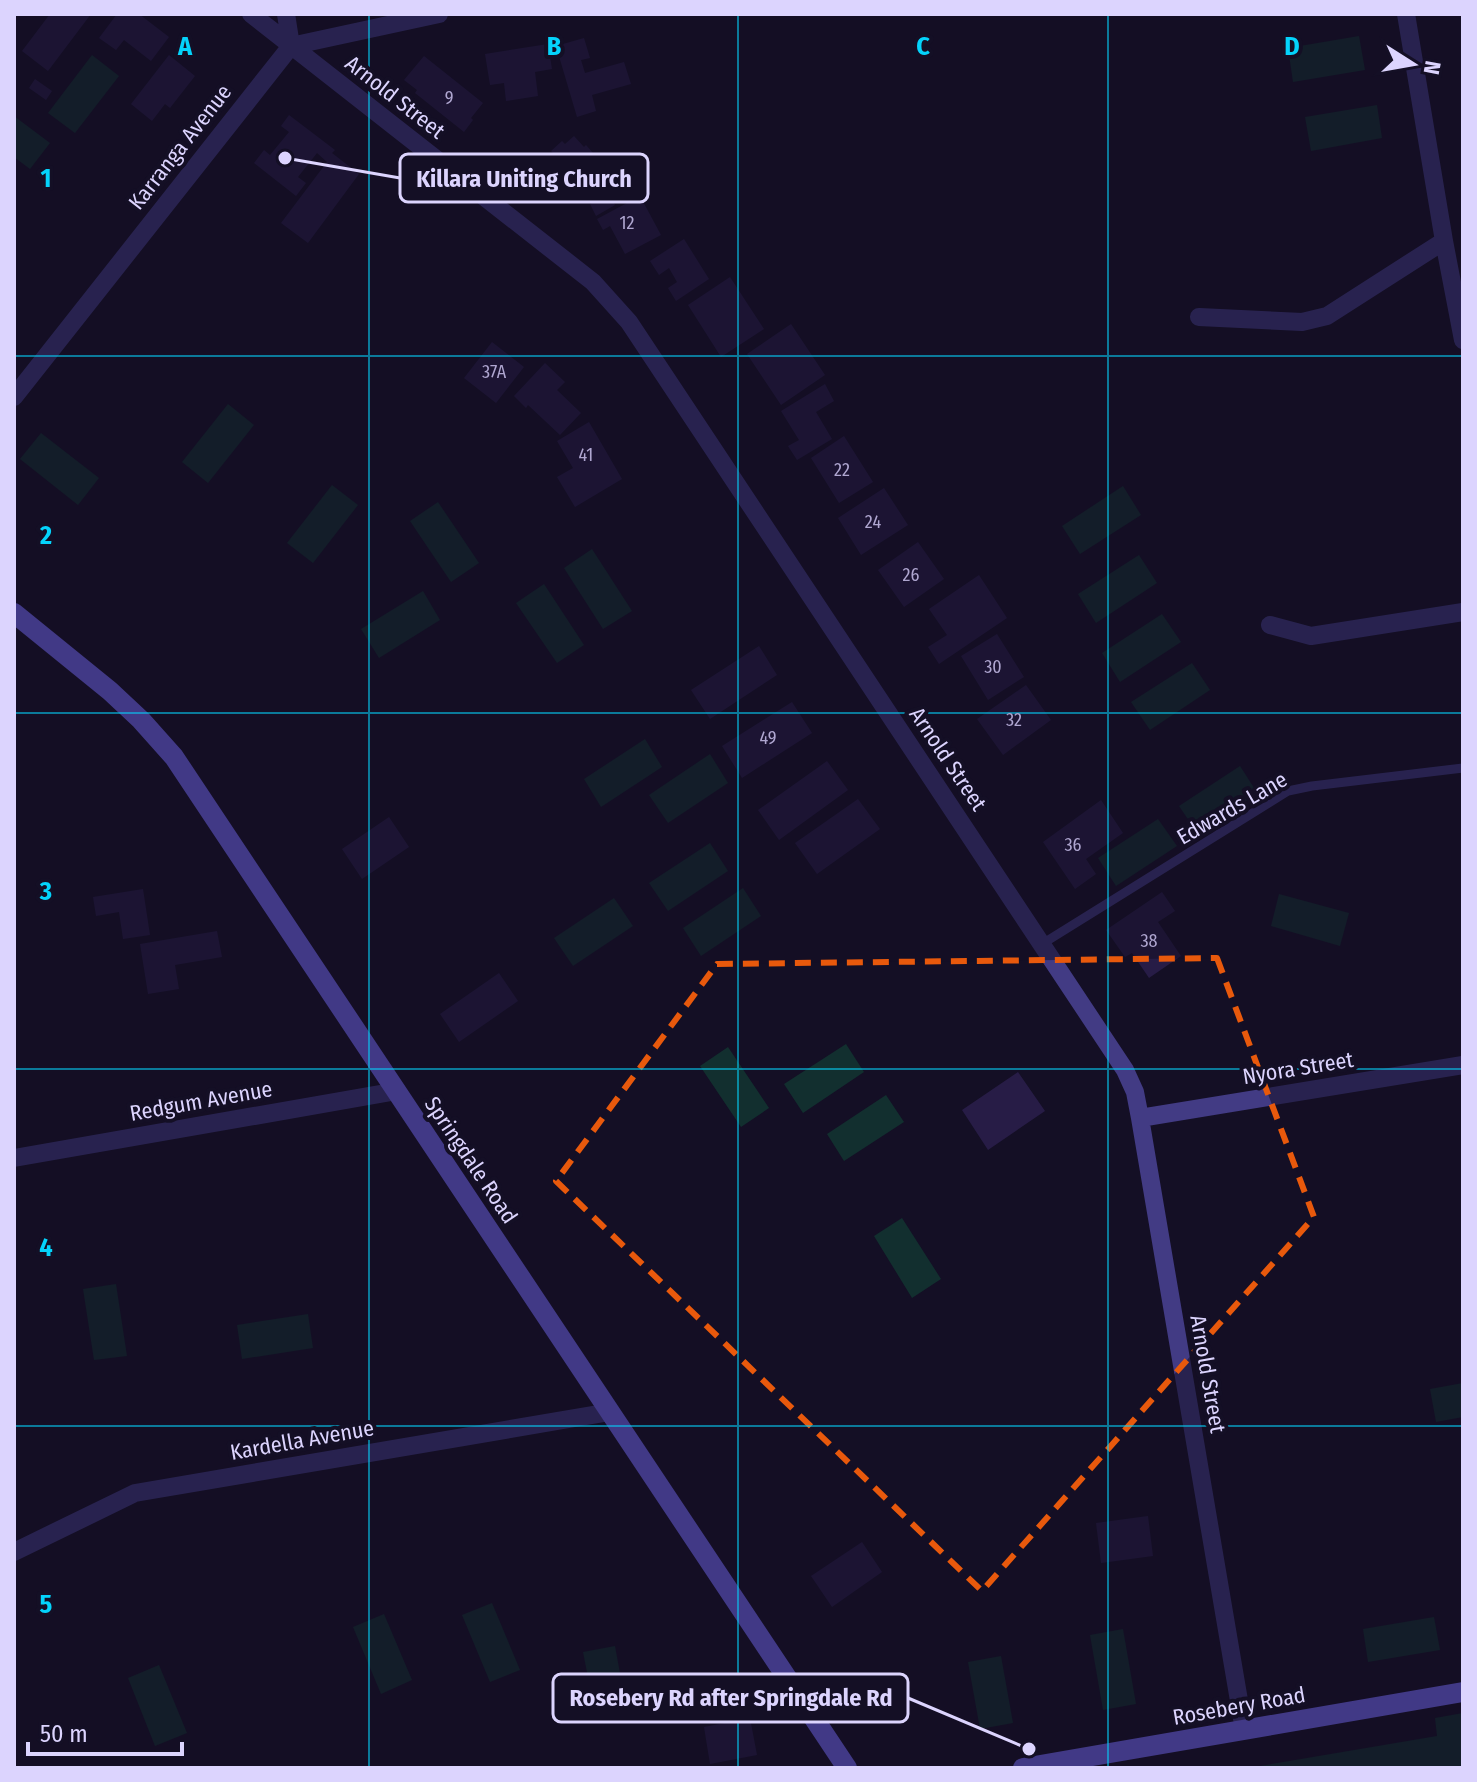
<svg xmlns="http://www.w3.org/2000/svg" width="1477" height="1782" viewBox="0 0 1477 1782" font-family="'Fira Sans Condensed',sans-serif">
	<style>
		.green { fill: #122f2f }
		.building { fill: #271c46 }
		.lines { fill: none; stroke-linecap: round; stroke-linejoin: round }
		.service { stroke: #423b84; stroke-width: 9 }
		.minor { stroke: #423b84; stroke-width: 18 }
		.secondary { stroke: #796dfd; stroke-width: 20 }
		.marked { fill: none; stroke: #e8590c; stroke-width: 6; stroke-dasharray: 16 10; stroke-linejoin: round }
		.grid { fill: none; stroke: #04d3fb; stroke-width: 2; stroke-opacity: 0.55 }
		.labels { text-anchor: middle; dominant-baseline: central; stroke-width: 8; stroke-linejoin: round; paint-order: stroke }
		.number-label { font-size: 18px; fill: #afa6d0 }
		.street-label { font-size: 22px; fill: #dcd4fe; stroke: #140f25 }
		.grid-label { font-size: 26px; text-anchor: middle; font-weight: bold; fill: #04d3fb; stroke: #140f25; stroke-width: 8; stroke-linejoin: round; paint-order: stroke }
		.leader { fill: none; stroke: #dcd4fe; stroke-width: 3 }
		.callout-dot { fill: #dcd4fe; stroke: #140f25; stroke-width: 3 }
		.callout { fill: #140f25; stroke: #dcd4fe; stroke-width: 3 }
		.callout-label { font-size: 24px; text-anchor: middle; font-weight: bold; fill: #dcd4fe }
	</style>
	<rect width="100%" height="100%" fill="#140f25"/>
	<path class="green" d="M1359 36 1365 70 1293 82 1288 48Z
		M92 55 119 76 75 133 48 113Z
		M1377 105 1382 138 1311 151 1305 117Z
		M14 116 50 143 30 169 14 157Z
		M228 404 254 425 208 483 182 462Z
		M41 433 99 478 78 505 20 459Z
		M332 485 358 505 313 563 287 543Z
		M1123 486 1141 515 1080 554 1062 526Z
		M438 502 479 563 451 582 410 521Z
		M592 549 632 611 603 629 564 568Z
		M1139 555 1157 583 1096 623 1078 594Z
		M544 584 584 645 557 663 516 603Z
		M423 591 440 620 379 658 361 629Z
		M1162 614 1181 642 1120 682 1102 653Z
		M1192 663 1210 690 1150 730 1131 702Z
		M645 739 662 767 601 807 584 779Z
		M710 754 728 783 668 823 649 795Z
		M1240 766 1258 794 1198 834 1179 806Z
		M1158 819 1177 846 1116 886 1098 858Z
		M710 843 728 871 668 911 649 883Z
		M743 888 761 916 701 956 683 928Z
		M1279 894 1349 913 1340 946 1271 926Z
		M614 898 633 926 573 966 554 938Z
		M846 1044 864 1072 803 1113 784 1084Z
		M728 1047 769 1108 741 1127 700 1066Z
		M886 1095 904 1122 844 1161 827 1134Z
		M902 1218 941 1279 912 1298 874 1236Z
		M116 1284 127 1356 94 1360 83 1289Z
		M308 1314 313 1348 242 1359 237 1325Z
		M1463 1383V1417L1436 1422 1430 1389Z
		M492 1603 520 1670 490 1682 462 1615Z
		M384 1614 412 1680 381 1694 353 1627Z
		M1434 1617 1440 1650 1368 1662 1363 1629Z
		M1123 1629 1136 1704 1103 1710 1090 1635Z
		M615 1646 628 1717 597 1723 583 1652Z
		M1001 1656 1013 1723 980 1729 968 1662Z
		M159 1665 187 1733 155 1746 128 1678Z
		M1463 1713V1768H1248L1437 1736 1435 1718Z"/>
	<path class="building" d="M50 14H91L48 71 22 51Z
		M117 14H139L169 37 151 61 124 40 116 50 99 38Z
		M584 38 590 58 581 60 585 73 624 62 631 84 592 95 596 111 577 117 556 46Z
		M548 44 552 69 535 72 538 96 506 101 504 83 490 85 485 54Z
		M169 55 195 76 170 108 165 104 152 121 131 104Z
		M424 56 483 103 471 118 473 120 464 132 415 93 417 90 404 80Z
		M35 79 52 91 46 100 29 88Z
		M289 115 335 150 332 153 359 174 308 243 281 223 327 162 317 153 298 177 306 183 296 196 254 163 264 150 270 155 289 132 281 126Z
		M574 136 584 147 586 145 607 169 570 202 558 189 556 191 548 182 550 180 539 167 554 154 551 151 562 141 565 144Z
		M609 193 615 205 596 216 590 204Z
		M640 196 661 235 625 254 610 226 603 230 597 219Z
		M684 239 709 279 676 301 668 288 677 282 669 268 659 275 650 261Z
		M730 277 764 329 721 357 688 305Z
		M791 324 825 375 781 405 747 354Z
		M492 342 524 367 496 403 464 378Z
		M545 363 565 382 557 390 581 413 560 435 528 405 526 408 514 396Z
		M825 384 834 401 816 412 832 439 797 460 788 446 799 440 781 411Z
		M589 422 622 479 575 507 557 477 573 468 557 441Z
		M844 436 873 482 839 503 811 458Z
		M884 488 908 525 861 555 838 518Z
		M918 542 944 579 904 607 878 570Z
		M979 575 1007 618 939 664 928 647 947 635 929 609Z
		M997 634 1024 677 988 700 961 656Z
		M759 646 777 675 710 719 691 690Z
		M1026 685 1051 720 1003 755 977 719Z
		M792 702 812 733 742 778 722 746Z
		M827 761 848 790 779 840 758 810Z
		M858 799 880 829 817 874 795 843Z
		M1101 800 1123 833 1086 859 1096 874 1075 889 1043 842Z
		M389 817 409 847 362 879 342 849Z
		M143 889 150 935 123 939 119 912 96 916 93 897Z
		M1162 892 1175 911 1158 922 1181 956 1149 978 1132 953 1125 957 1106 930Z
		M217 931 222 957 175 965 179 989 148 994 140 944Z
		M499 973 518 1001 459 1042 440 1014Z
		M1018 1072 1045 1111 988 1150 962 1110Z
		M1148 1516 1153 1556 1101 1563 1096 1523Z
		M862 1542 882 1572 832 1607 811 1576Z
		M750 1718 757 1755 710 1764 704 1727Z"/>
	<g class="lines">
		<path class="service" d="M1042 944 1288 791 1312 786 1463 768"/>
		<path class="minor" d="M251 14 593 282 629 322 1125 1070 1135 1092 1140 1118 1244 1730
			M286 14 291 46
			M1406 14 1444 241 1463 340
			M1199 317 1302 322 1327 316 1444 241
			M14 397 291 46 439 14
			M1270 625 1311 636 1463 612
			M1140 1118 1463 1065
			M14 1158 397 1091
			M14 1552 135 1493 610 1412"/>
		<path class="secondary" d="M14 613 110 691 141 720 174 757 847 1768
			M1023 1768 1463 1692"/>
	</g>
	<path d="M0 0H1477V1782H0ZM1217 958 1314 1217 982 1591 556 1181 717 964Z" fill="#140f25" fill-opacity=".55" fill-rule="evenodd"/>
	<path class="marked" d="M1217 958 1314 1217 982 1591 556 1181 717 964Z"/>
	<path class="grid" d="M369 14V1768M738 14V1768M1108 14V1768M14 356H1463M14 713H1463M14 1069H1463M14 1426H1463"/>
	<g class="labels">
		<g class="number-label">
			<text x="449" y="98">9</text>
			<text x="627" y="223">12</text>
			<text x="494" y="372">37A</text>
			<text x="586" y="455">41</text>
			<text x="842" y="470">22</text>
			<text x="873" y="522">24</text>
			<text x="911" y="575">26</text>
			<text x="993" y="667">30</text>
			<text x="1014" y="720">32</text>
			<text x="768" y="738">49</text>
			<text x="1073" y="845">36</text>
			<text x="1149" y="941">38</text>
		</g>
		<g class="street-label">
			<text transform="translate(395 97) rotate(38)">Arnold Street</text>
			<text transform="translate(180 147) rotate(-52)">Karranga Avenue</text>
			<text transform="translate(948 759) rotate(56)">Arnold Street</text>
			<text transform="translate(1232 808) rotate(-30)">Edwards Lane</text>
			<text transform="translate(1298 1068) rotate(-9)">Nyora Street</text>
			<text transform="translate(201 1101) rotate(-10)">Redgum Avenue</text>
			<text transform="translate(471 1160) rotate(56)">Springdale Road</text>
			<text transform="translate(1208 1374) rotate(80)">Arnold Street</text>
			<text transform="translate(302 1440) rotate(-10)">Kardella Avenue</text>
			<text transform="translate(1239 1706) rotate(-10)">Rosebery Road</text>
		</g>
	</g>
	<g class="grid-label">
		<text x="185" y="55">A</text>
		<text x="554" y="55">B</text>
		<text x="923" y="55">C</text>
		<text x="1292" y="55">D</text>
		<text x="46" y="187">1</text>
		<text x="46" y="544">2</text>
		<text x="46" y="900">3</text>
		<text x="46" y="1256">4</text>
		<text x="46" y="1613">5</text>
	</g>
	<path class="leader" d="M285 158L400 178M1029 1749L908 1698"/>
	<g class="callout-dot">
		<circle cx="285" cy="158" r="8"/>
		<circle cx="1029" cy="1749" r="8"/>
	</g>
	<g class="callout">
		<rect x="400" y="154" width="248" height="48" rx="8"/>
		<rect x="553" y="1674" width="355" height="48" rx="8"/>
	</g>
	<g class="callout-label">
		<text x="524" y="187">Killara Uniting Church</text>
		<text x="731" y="1706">Rosebery Rd after Springdale Rd</text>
	</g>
	<rect width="1477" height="1782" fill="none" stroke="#dcd4fe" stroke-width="32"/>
	<g transform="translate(1413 64) rotate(101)" stroke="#140f25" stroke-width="6" paint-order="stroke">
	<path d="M0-6L14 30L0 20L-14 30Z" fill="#dcd4fe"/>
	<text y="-12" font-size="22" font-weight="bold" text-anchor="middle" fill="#dcd4fe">N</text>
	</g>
	<path d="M28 1742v12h154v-12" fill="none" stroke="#dcd4fe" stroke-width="4"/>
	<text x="40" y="1742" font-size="24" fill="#dcd4fe" stroke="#140f25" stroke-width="6" paint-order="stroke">50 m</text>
</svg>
